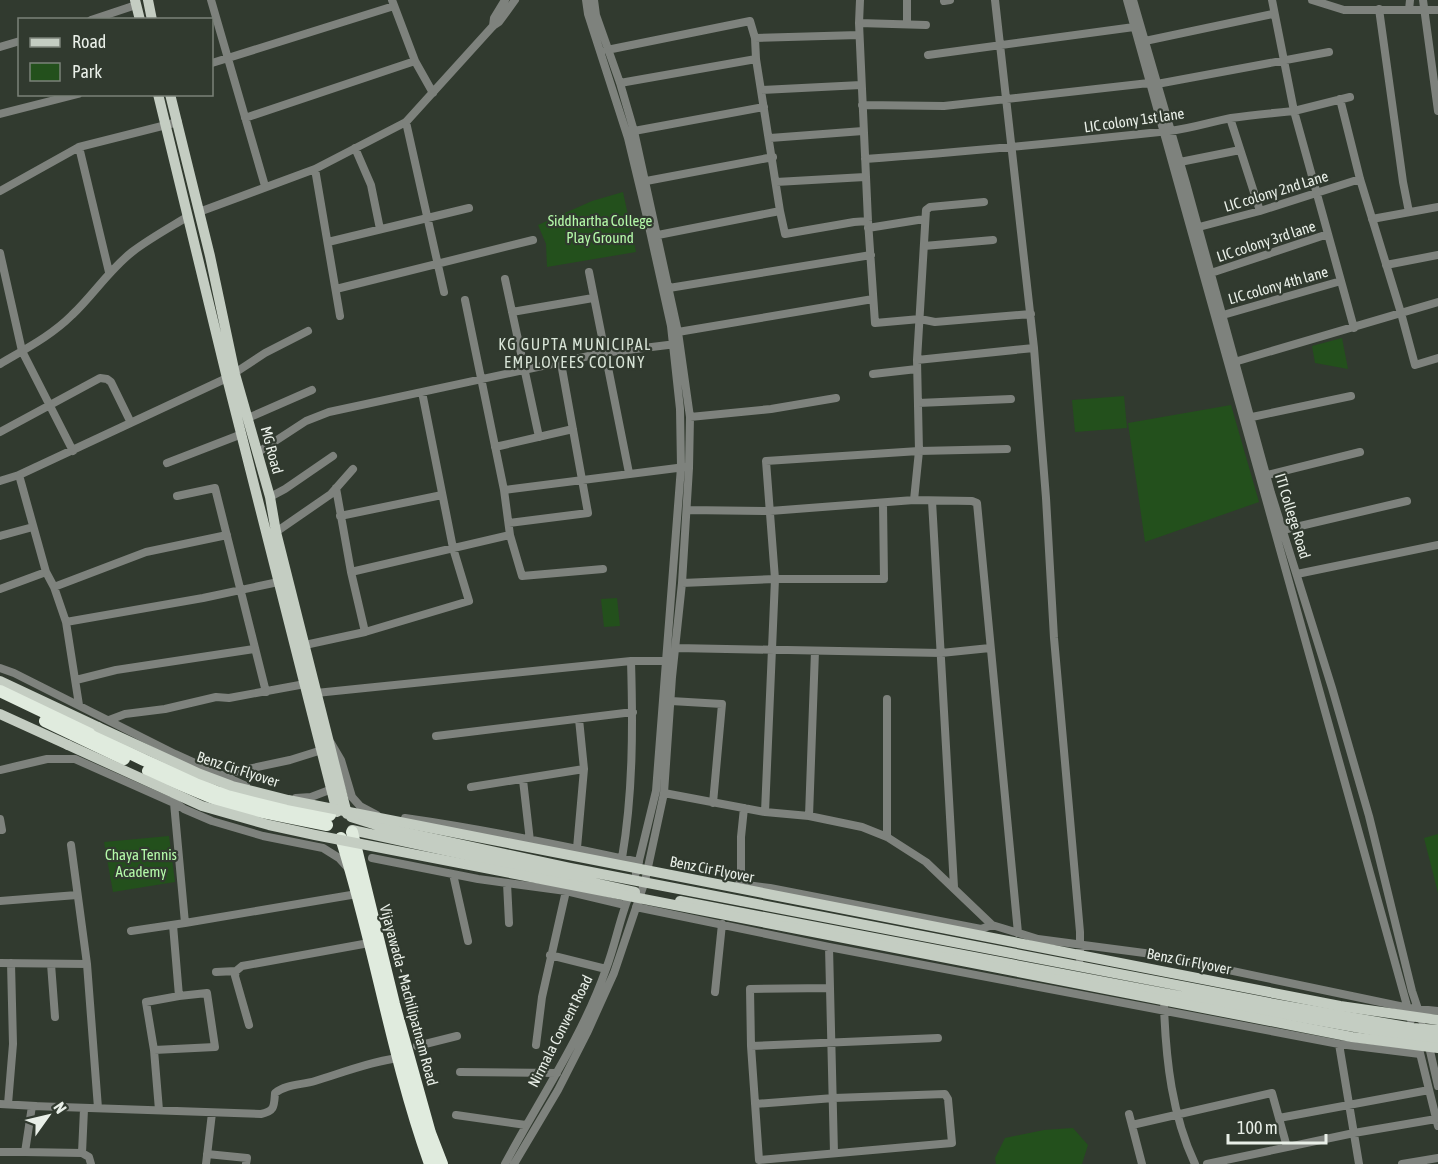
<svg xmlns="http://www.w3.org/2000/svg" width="1438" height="1164" viewBox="0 0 1438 1164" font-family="'Asap Condensed',sans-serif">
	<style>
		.green { fill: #23501c }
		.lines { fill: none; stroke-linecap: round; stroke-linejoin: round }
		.minor { stroke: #7e827d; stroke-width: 8 }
		.major { stroke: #c4cdc2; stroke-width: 10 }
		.highway { stroke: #e0ebde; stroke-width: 12 }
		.major-bridge { stroke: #c4cdc2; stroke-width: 10 }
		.labels { text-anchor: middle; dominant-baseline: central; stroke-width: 4.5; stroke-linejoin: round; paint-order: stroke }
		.street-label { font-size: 15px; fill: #e9efe8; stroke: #313a2f }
		.park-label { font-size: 15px; fill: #b4f9a9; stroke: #313a2f }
		.neighbourhood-label { font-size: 16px; letter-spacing: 1.5px; fill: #d7e3d6; stroke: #313a2f }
	</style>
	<rect width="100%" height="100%" fill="#313a2f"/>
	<path class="green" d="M623 192 636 252 547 267 546 244 538 225 592 201Z
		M1342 338 1348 369 1315 363 1312 346Z
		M1124 396 1127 428 1075 432 1072 400Z
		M1231 405 1259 502 1145 542 1128 423Z
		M617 598 620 626 604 627 601 599Z
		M1438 834V893L1424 838Z
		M169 836 175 882 113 892 104 842Z
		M1073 1128 1088 1145 1082 1164H996L995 1158 1005 1138 1044 1130Z"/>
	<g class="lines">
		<path class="minor" d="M211 0 265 186
			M392 0 415 61 433 93
			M586 0 588 14 628 138 646 213 671 326 680 409 681 467 656 791 636 873
			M860 0 859 23 868 221 875 323 920 319 935 322 1031 314
			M995 0 1034 348 1046 498 1054 638 1080 932V959
			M1127 0 1411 1020
			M1133 0 1186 183 1271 493 1332 688 1369 816 1412 991 1422 1021
			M1312 0 1344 10H1438
			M1423 0 1438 111
			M944 1 950 0
			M1379 9 1403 182 1409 212
			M1409 10 1410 0
			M91 20 136 5
			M859 23 926 25
			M907 23V0
			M493 26 494 18 505 0
			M755 38 859 35
			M1145 41 1273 14
			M0 47 20 41
			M607 50 750 21 755 38 756 59 780 211 658 235
			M928 55 1134 27
			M212 63 394 6
			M620 83 756 59
			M1157 84 1329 52
			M761 90 861 85
			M1350 97 1294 111 1354 328
			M1340 99 1360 179 1401 313 1415 365 1438 358
			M862 105 944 106 1149 83
			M0 114 78 94
			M245 118 415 61
			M1230 118 1260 211
			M406 122 444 292
			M634 131 764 107
			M770 138 863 131
			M79 147 109 272
			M355 148 371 185 380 229
			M865 159C966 152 1067 142 1169 131 1190 129 1210 122 1231 118 1252 115 1273 113 1294 111L1272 0
			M1180 162 1240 150
			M315 169 340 316
			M641 182 773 157
			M776 182 865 177
			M0 191 79 147 178 122
			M780 211 785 234 854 222 868 221
			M199 212 315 169 406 122 493 26 499 22 515 0
			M1372 219 1438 207
			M1199 227 1260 211 1360 179
			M868 228 924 219
			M328 242 469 208
			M924 246 993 240
			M0 253 22 351 73 451
			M1386 265 1438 255
			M589 272 629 473
			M1211 273 1328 234
			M505 279 539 437
			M669 288 871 255
			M336 289 533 240
			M465 300 504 490 510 535 522 576 603 569
			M512 312 593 298
			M1223 315 1341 281
			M678 332 873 299
			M917 360 1034 348
			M1231 363 1438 302
			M0 364C25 349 51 336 72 315 94 294 109 270 132 252 149 239 169 228 187 217
			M873 374 917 369
			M918 403 1011 399
			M690 417 771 409 836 398
			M1252 417 1351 396
			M248 418 312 390
			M0 432 100 378 107 379 111 382 131 423
			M495 447 573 429
			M257 453 306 421 329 412 603 353 676 344
			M167 463 242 434
			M1267 475 1360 452
			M0 481 19 475
			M336 488 351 572 365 632
			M504 490 685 467
			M177 496 215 488 266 692
			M270 497 285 489 333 456
			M914 500 919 451 917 360 926 210 930 207 984 202
			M932 501 954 887
			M687 510 770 511 914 500 972 501 977 503 1018 933
			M340 516 442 495
			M509 523 588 513 561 363
			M1283 530 1407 501
			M276 532 331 494 353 469
			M0 536 33 527
			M351 572 510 535
			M1297 574 1438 545
			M682 583 775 579H884L883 503
			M54 587 146 552 227 535
			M0 589 46 572
			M66 622 203 598 283 581
			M305 645 365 632 469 601 453 548 422 392
			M676 648 941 653 990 648
			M0 668 14 673 175 754 246 786
			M76 680 116 670 254 649
			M316 693 631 661H668
			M887 699V837
			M671 701 722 704 713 803
			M79 705 66 622 54 587 46 572 19 475 227 378 265 353 308 331
			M109 720 125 714 165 709 216 697 229 698 305 684
			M436 736 633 712
			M331 743 341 760 352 797 360 806 377 815
			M0 770 47 759H75L174 803 185 923 357 894
			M227 778 234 772 290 760 322 750
			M523 780 530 841
			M471 787 584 769
			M664 793 765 812 809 816 862 827 887 837 926 862 992 925 1038 939 1152 954 1409 1008 1438 1011
			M296 798 311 797 332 789
			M173 801 184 809 212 821 263 836 323 848 339 858 348 868
			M765 812 775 579 766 461 919 451 1007 449
			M809 816 815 651
			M405 818C483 829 561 845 639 862
			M0 819 2 830H0
			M71 845 87 964 98 1108
			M577 848 584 769 579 719
			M372 858 478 879 566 891 625 905
			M622 858C633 794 633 727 631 661
			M453 874 468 941
			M507 883 509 923
			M739 884 770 888 981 929 992 925
			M741 884V837L744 808
			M0 901 77 895
			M636 907 829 947 1339 1044 1420 1054
			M173 925 179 996
			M131 931 185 923
			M829 947 834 1153
			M550 955 606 969
			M0 963 87 964
			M51 964 55 1017
			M216 972 236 971
			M715 992 722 924
			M1164 1007C1166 1061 1172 1115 1195 1164
			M249 1025 235 976 236 971 242 966 369 943
			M1417 1041 1438 1126
			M1428 1042 1438 1086
			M1339 1044 1359 1164
			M536 1045 542 997 566 891
			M417 1046 457 1036
			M751 1046 938 1038
			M154 1050 215 1047 207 993 179 996 146 1002 154 1050 159 1110
			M460 1072 557 1073
			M0 1104 36 1106
			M8 1104 13 1044 11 963
			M755 1104 834 1098 945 1094 948 1099 952 1143 759 1160 751 1046 750 989 830 988
			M84 1109 82 1153 89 1157 91 1164
			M1129 1114 1142 1164
			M456 1115 526 1125
			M1279 1118 1429 1090
			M1132 1125 1272 1093 1287 1147
			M0 1152H25L32 1106C109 1109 185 1112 261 1114 275 1111 274 1106 275 1093 286 1084 302 1085 315 1081 344 1072 369 1062 398 1058
			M25 1152 82 1153
			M207 1154 247 1158 246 1164
			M206 1164 212 1113
			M505 1164C539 1100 582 1038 606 969 616 943 620 916 631 891
			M514 1164 558 1090 587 1033 614 973 645 881 664 793 672 677 682 583 689 468 690 417 678 332 634 131 620 83 596 15 594 0
			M1207 1164 1354 1133 1436 1119
			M1402 1164 1438 1158"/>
		<path class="major" d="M135 0 140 20
			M148 0 152 20
			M158 94 227 378 337 812
			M170 94 210 256 235 374 270 497 276 532 347 814
			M0 681 98 727
			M0 714 68 745
			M351 817 389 829 570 868 1280 1005 1413 1028 1438 1030
			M352 830 635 892
			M680 901 1163 993 1416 1038 1438 1040"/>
		<path class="highway" d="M0 691 144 760 217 792 330 815
			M45 721 124 759
			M148 771 220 801 252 810 327 825
			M352 832 394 1004 430 1133 442 1164
			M341 838C375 945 392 1058 430 1164"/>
		<path class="major-bridge" d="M98 727 200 774 232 786 288 800 1340 1006 1438 1020
			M68 745 202 806 269 825 315 835 1352 1037 1438 1048"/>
	</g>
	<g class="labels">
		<g class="street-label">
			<text transform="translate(1134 120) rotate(-8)">LIC colony 1st lane</text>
			<text transform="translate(1276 191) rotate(-17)">LIC colony 2nd Lane</text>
			<text transform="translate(1266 241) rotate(-18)">LIC colony 3rd lane</text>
			<text transform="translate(1278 285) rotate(-16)">LIC colony 4th lane</text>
			<text transform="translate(272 450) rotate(75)">MG Road</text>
			<text transform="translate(1293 516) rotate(73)">ITI College Road</text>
			<text transform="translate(238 769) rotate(18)">Benz Cir Flyover</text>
			<text transform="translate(712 869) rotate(11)">Benz Cir Flyover</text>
			<text transform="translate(1189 961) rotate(11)">Benz Cir Flyover</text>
			<text transform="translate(409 995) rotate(75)">Vijayawada - Machilipatnam Road</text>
			<text transform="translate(560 1031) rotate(-63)">Nirmala Convent Road</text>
		</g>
		<g class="park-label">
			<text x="600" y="220">Siddhartha College<tspan x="600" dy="17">Play Ground</tspan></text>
			<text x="141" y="854">Chaya Tennis<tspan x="141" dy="17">Academy</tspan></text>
		</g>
		<g class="neighbourhood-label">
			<text x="575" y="344">KG GUPTA MUNICIPAL<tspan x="575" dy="18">EMPLOYEES COLONY</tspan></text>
		</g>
	</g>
	<rect x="18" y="18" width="195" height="78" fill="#313a2f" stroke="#7b8279" stroke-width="1.5"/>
	<rect x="30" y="38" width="30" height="9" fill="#c4cdc2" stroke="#7b8279" stroke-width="1.5"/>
	<text x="72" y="48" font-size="18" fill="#e9efe8">Road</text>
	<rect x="30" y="63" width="30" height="18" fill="#23501c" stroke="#7b8279" stroke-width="1.5"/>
	<text x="72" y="78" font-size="18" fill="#e9efe8">Park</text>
	<g transform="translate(48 1116) rotate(56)" stroke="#313a2f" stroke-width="4.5" paint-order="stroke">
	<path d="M0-4.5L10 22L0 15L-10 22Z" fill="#e9efe8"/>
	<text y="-9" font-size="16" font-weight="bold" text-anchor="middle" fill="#e9efe8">N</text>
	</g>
	<path d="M1228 1134v9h98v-9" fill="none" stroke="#e9efe8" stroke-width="3"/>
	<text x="1237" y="1134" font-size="18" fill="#e9efe8" stroke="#313a2f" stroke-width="4.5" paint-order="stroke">100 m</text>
</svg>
